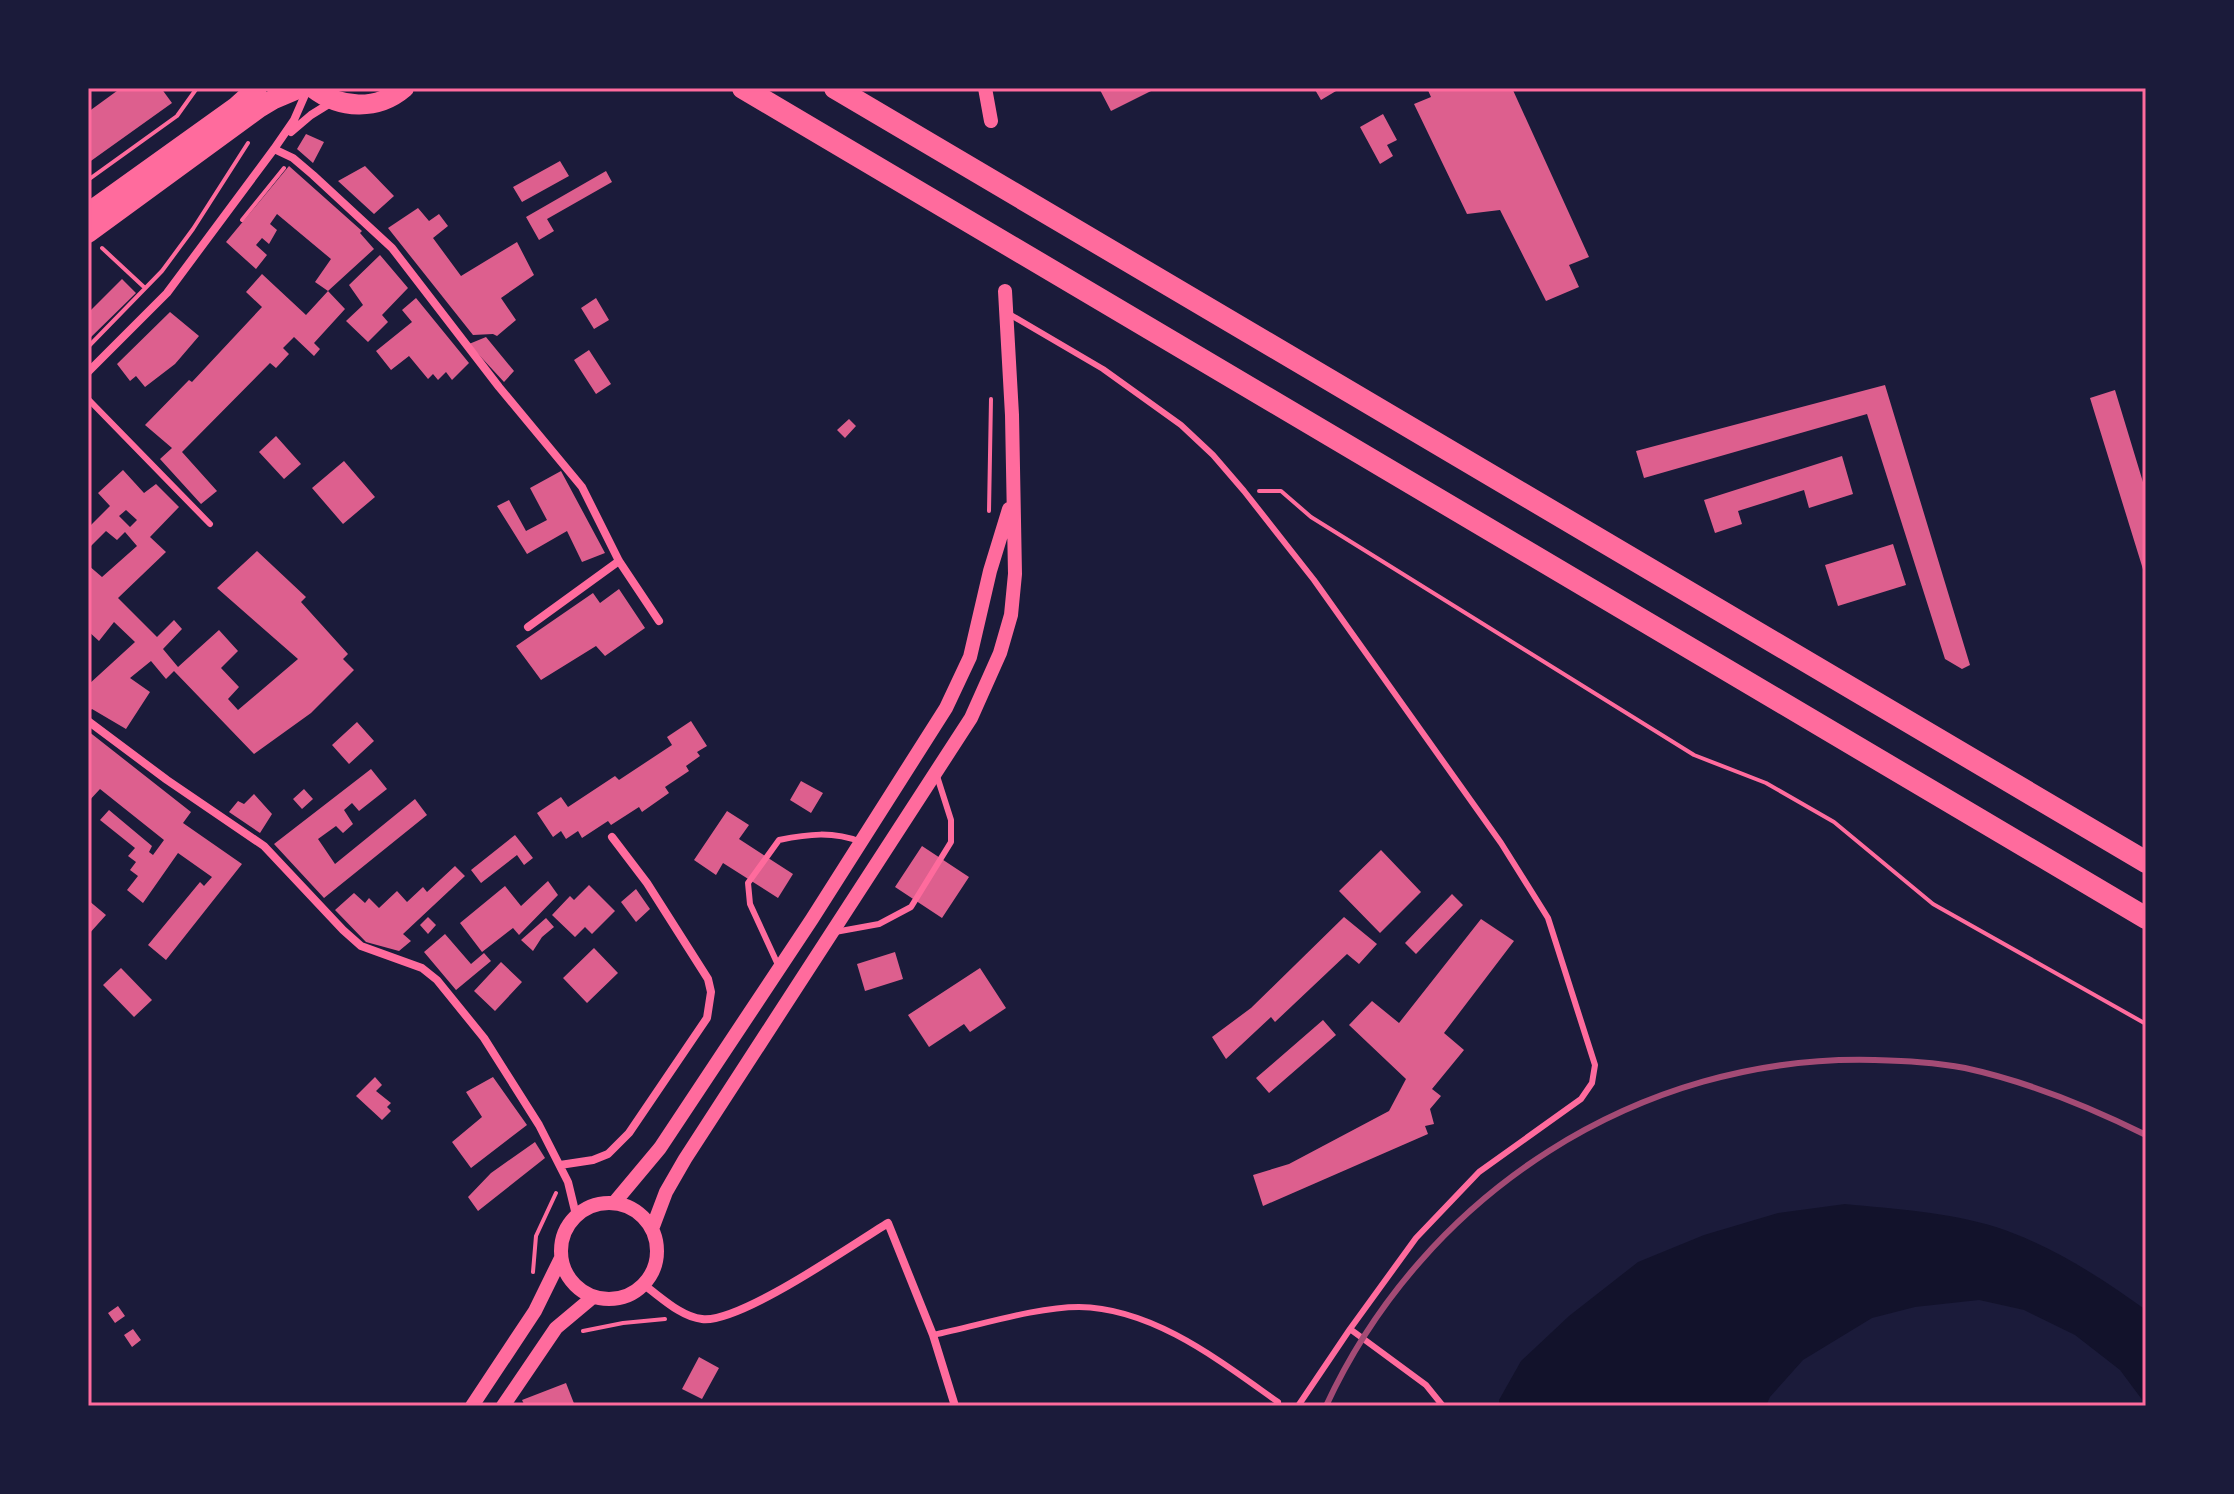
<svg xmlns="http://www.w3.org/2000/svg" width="2234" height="1494" viewBox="0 0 2234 1494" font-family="Literata,serif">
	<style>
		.water { fill: #12122b }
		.building { fill: #dd5f8e; fill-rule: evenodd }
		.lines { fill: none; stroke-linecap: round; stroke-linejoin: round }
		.path { stroke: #ff6b9d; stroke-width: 4 }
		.service { stroke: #ff6b9d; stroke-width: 6 }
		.minor { stroke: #ff6b9d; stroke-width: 8 }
		.tertiary { stroke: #ff6b9d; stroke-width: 14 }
		.primary { stroke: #ff6b9d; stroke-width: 20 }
		.motorway { stroke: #ff6b9d; stroke-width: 22 }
		.rail { stroke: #a44b75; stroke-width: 6 }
		.neatline { fill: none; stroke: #ff6b9d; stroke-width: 3 }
	</style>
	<rect width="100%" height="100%" fill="#1b1b3a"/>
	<path class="water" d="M1845 1204C1895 1209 1948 1212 1996 1227 2051 1245 2100 1277 2146 1310V1405L2120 1370 2075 1335 2024 1310 1979 1300 1915 1307 1872 1318 1803 1360 1770 1397 1766 1406H1499V1400L1521 1361 1569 1316 1638 1262 1704 1235 1778 1213Z"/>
	<path class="building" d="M121 88H161L172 103 88 163V112Z
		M1099 88H1157L1111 111Z
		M1314 88H1334L1336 91 1321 100Z
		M1427 88H1512L1589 257 1569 265 1579 287 1546 301 1500 210 1467 214 1414 104 1431 97Z
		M1383 114 1397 140 1387 145 1393 156 1380 164 1360 127Z
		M306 134 324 142 313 163 297 149Z
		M560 161 569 176 522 202 513 187Z
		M289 166 362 231 360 233 374 249 328 291 315 282 331 259 277 214 270 224 277 230 269 244 262 238 256 245 267 255 256 269 226 242Z
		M365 166 394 196 374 214 338 181Z
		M606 171 612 182 547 219 554 231 539 240 526 217Z
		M418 208 429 221 439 214 448 226 433 238 461 276 517 242 534 275 501 298 516 320 497 336 493 334 473 335 388 228Z
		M380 255 408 288 382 315 388 322 368 342 346 321 363 305 349 285Z
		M262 274 306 315 328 291 345 309 314 343 320 349 314 356 294 337 283 348 289 354 276 368 270 363 182 452 217 491 201 504 160 459 172 448 145 425 189 380 192 382 262 307 246 292Z
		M122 279 136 293 88 340V308L90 311Z
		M416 298 469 363 452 380 446 372 438 380 433 374 428 379 409 356 391 370 376 351 412 322 402 310Z
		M596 298 609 320 594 329 581 308Z
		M170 312 199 336 175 364 145 387 136 376 130 381 117 364Z
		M486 337 514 371 504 382 469 344Z
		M589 350 611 384 596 394 574 360Z
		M1885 385 1970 665 1962 669 1945 659 1867 414 1644 478 1636 451Z
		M2115 390 2146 492V579L2090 398Z
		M849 419 856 426 845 438 837 430Z
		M276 436 301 464 284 479 259 452Z
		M1842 456 1853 494 1809 508 1804 490 1738 511 1742 524 1715 533 1704 500Z
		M344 461 375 497 343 524 312 488Z
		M123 470 144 493 156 484 179 507 150 537 166 552 118 598 157 637 174 620 182 629 163 649 178 667 219 630 238 651 221 668 239 687 228 699 238 710 298 659 217 588 257 551 306 597 301 602 348 654 343 659 354 670 311 713 254 754 174 671 166 679 151 661 130 678 150 692 126 729 92 709 88 712V685L135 642 114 622 99 641 88 631V565L102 577 137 546 125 532 117 540 106 531 88 549V523L91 525 110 506 98 493ZM126 510 137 520 130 527 119 516Z
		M561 471 605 553 582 562 567 531 527 554 497 506 509 500 526 531 547 520 530 488Z
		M1893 544 1906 585 1838 606 1825 565Z
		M619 589 645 628 605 656 596 646 541 680 516 646 593 593 600 603Z
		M691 721 707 746 697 752 700 756 686 766 689 771 665 787 669 793 642 812 639 807 611 825 608 821 582 838 578 831 566 839 561 831 553 837 537 813 561 797 568 807 615 776 619 780 672 745 667 737Z
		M357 722 374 741 349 764 332 745Z
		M88 731 191 812 183 823 242 864 166 960 148 945 200 882 204 886 212 877 178 853 143 903 127 890 138 876 130 870 136 862 128 856 135 848 100 820 109 810 152 846 149 852 153 855 164 840 100 789 88 802Z
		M371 769 387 789 359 811 352 803 344 810 353 824 343 833 336 826 318 839 335 864 415 799 427 815 324 898 274 844Z
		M801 781 823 793 811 813 790 800Z
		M304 789 313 799 302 809 293 799Z
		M254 794 272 814 260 833 229 812 238 801 244 804Z
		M727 811 749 825 739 839 793 874 778 898 723 863 716 875 694 860Z
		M515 835 533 858 524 865 517 855 481 883 471 870Z
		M922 846 969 877 942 918 895 887Z
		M1381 850 1421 892 1380 933 1339 891Z
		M455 866 465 876 403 934 411 941 399 951 366 942 335 910 354 893 365 903 369 898 379 908 397 891 407 902 423 887 427 892Z
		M548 881 558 895 519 935 513 928 482 952 460 923 505 886 521 906Z
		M589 885 615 911 592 934 585 927 575 937 552 915 570 896 574 900Z
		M636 889 650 909 636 922 621 902Z
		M1452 894 1463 905 1416 954 1405 943Z
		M88 900 106 915 88 935Z
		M428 917 436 925 428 934 420 925Z
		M1344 917 1377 944 1359 964 1347 954 1275 1022 1271 1017 1226 1059 1212 1037 1251 1008Z
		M546 918 554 927 542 937 533 951 521 940Z
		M1481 919 1514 941 1444 1033 1464 1050 1432 1089 1441 1096 1430 1109 1434 1124 1425 1126 1428 1134 1263 1206 1253 1175 1289 1164 1389 1111 1406 1079 1349 1025 1372 1001 1399 1023Z
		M445 934 471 964 484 953 491 961 456 990 424 952Z
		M594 948 618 973 587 1003 563 978Z
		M895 952 903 979 865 991 857 964Z
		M501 962 522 982 495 1011 474 991Z
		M121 968 152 1000 134 1017 103 985Z
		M980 968 1006 1008 970 1032 964 1024 929 1047 908 1015Z
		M1323 1020 1336 1035 1269 1093 1256 1078Z
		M375 1077 382 1085 376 1091 391 1103 387 1107 391 1111 382 1120 356 1096Z
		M493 1077 527 1125 471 1168 452 1142 482 1117 466 1092Z
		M535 1142 545 1158 478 1211 468 1197 491 1173Z
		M118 1306 125 1316 115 1323 108 1313Z
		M133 1329 141 1340 132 1347 124 1335Z
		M699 1357 719 1368 702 1399 682 1389Z
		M566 1383 575 1406H525L522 1400Z"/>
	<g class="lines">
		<path class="path" d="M88 180 177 116 197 88
			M242 220 284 168
			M102 248 145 288
			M88 347 162 271 193 229 248 143
			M1259 491H1281L1311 517 1694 755 1766 783 1834 822 1933 904 2146 1024
			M989 511 991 399
			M533 1272 536 1236 556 1193
			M583 1331 623 1323 665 1319"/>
		<path class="service" d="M1009 314 1103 369 1181 425 1213 455 1244 491 1314 580 1501 843 1548 918 1595 1065 1592 1083 1581 1099 1479 1172 1416 1238 1350 1329
			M88 399 210 524
			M835 932 879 924 911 907 951 842V820L936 773
			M779 967 750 904 748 883 779 840C808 834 833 831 861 842
			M933 1335C978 1326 1035 1307 1079 1307 1153 1308 1220 1361 1278 1402
			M1298 1406 1350 1329 1426 1385 1443 1406"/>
		<path class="minor" d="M291 132 311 115 332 102
			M274 149 293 158 313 175 392 248 499 387 582 487 619 561 659 621
			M88 372 167 293 274 149 294 120 308 88
			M528 627 619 561
			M88 721 167 780 264 846 343 930 361 946 422 968 437 980 484 1038 539 1125 568 1182 576 1215
			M560 1165 593 1160 608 1154 629 1133 707 1018 711 992 708 979 647 883 612 837
			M644 1285C661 1297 681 1317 702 1319 739 1324 852 1245 888 1223L933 1335 955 1406"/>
		<path class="tertiary" d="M985 88 991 121
			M561 1251a48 48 0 1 1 96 0a48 48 0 1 1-96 0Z
			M614 1203 660 1148 812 919 946 708 970 657 990 571 1009 509
			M652 1229 666 1192 685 1159 971 718 1000 653 1011 615 1015 574 1012 415 1005 291
			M472 1406 535 1311 561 1258
			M503 1406 556 1328 593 1297"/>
		<path class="primary" d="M313 88C340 109 377 111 404 88
			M88 213 236 107 257 88
			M88 233 259 108 274 99 300 88"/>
		<path class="motorway" d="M743 88 2146 918
			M835 88 2146 862"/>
		<path class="rail" d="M1326 1406C1424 1194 1639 1054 1874 1060 1904 1061 1935 1062 1965 1068 2029 1082 2088 1106 2146 1135"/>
	</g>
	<rect width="2234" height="1494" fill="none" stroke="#1b1b3a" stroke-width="180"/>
	<rect x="90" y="90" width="2054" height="1314" class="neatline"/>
</svg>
